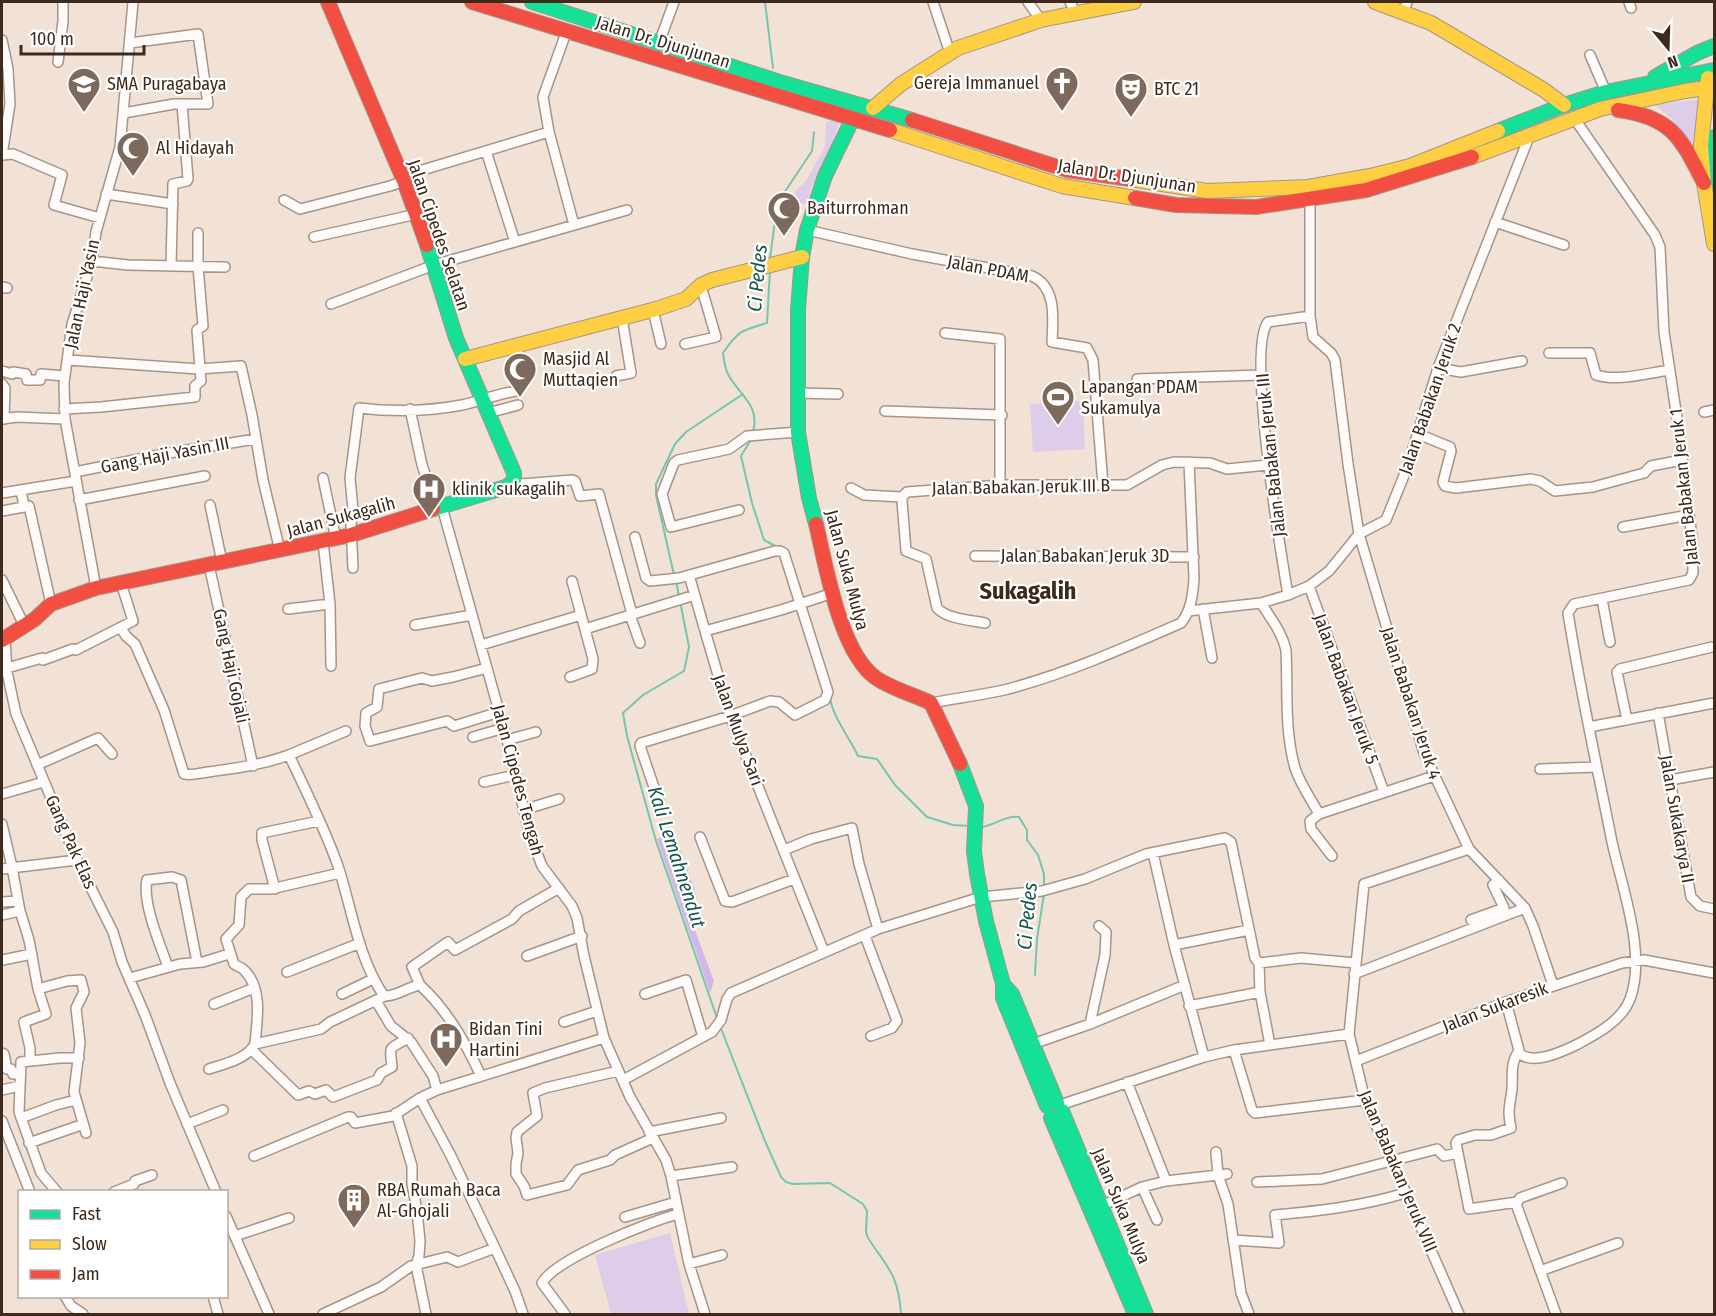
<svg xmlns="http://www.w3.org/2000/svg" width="1716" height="1316" viewBox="0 0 1716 1316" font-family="'Fira Sans Condensed',sans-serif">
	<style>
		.green { fill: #ddcde8 }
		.forest { fill: #cfb8ea }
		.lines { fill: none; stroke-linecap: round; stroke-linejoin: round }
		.stream { stroke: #75c6af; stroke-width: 2 }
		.street-casing { stroke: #a59589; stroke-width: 12 }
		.fast-casing { stroke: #a59589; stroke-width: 16 }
		.slow-casing { stroke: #a59589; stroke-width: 16 }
		.jam-casing { stroke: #a59589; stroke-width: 16 }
		.street { stroke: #fdfaf9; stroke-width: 9 }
		.fast { stroke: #16e098; stroke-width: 14 }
		.slow { stroke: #ffcf43; stroke-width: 14 }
		.jam { stroke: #f24e42; stroke-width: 14 }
		.labels { text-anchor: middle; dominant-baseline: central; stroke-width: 4.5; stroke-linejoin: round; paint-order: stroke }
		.street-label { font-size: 18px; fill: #3e2a1c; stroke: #fff }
		.poi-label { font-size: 18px; fill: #3e2a1c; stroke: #fff; text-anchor: start }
		.water-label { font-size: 20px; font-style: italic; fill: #16584a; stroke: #fff }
		.district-label { font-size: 24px; font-weight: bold; fill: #3e2a1c; stroke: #fff }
	</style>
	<rect width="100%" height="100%" fill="#f2e1d5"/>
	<path class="green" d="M1699 99 1695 154 1673 120 1656 105Z
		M834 118 839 123 831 147 811 188 807 205 791 200 797 189 804 184 825 147 826 123Z
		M1083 401 1085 449 1033 452 1030 404Z
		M670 1233 689 1314H611L595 1255Z"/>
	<path class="forest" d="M674 832 697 897 688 902 696 927 694 928 714 981 710 993 657 839Z"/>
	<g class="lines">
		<path class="stream" d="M765 2 773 68
			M770 258 775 221 784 193 812 151 814 132
			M753 432C760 405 741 397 729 376 725 370 724 360 723 353 738 331 742 330 767 323L770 270
			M752 438 741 456 752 503 764 540 777 547
			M674 575 656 495V484L675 444 686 432 743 394
			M676 581 679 596
			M680 601 689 647 684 671 643 695 623 713 627 736 656 841 717 1018
			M830 696C831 715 850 738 858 756L877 759 895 785 927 817 953 825 970 826
			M982 827C995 825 1006 815 1019 817L1027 830V840L1038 855 1044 874V888
			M1035 975 1037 939 1044 894
			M720 1026 765 1141 781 1177 786 1182 793 1184 830 1183 863 1204 867 1211 866 1232 868 1238C889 1270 898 1274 901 1314"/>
		<defs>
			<path id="street" d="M933 2 950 53
				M1028 2 1041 20
				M1070 2 1075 12
				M1629 2 1631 8
				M1404 11 1407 2
				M567 30 543 97 549 132 574 225
				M2 40 8 69 10 104 2 155
				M659 43 674 2
				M1590 55 1606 92
				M58 62 63 21V2
				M124 113 174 104H208L198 34 130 43
				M486 151 515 242
				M2 155 13 154 62 175 54 205 100 218
				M419 171 549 132
				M106 194 173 204
				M284 200 300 209 390 186 404 181
				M1310 200V316L1313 337 1331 353 1335 360 1348 464 1359 534 1424 753 1469 849 1525 908 1533 926 1553 985
				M1495 222 1564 245
				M807 230 912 254 1032 276C1057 287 1053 319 1052 342L1087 348 1093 360 1103 485
				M314 237 417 214
				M92 261 128 265 225 267
				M171 266 173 184 187 181 188 179 182 104
				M2 287 7 288
				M331 304 434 265 627 210
				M653 310 661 344
				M945 333 1000 339V485
				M685 344 716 337 701 286
				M1549 353H1590L1596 375C1618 382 1647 373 1670 370
				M68 360 199 369 241 366 252 415 263 480 280 551
				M1438 368 1461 372 1522 361
				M2 371 12 374 13 372 26 374 27 380H40L41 374 65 376
				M616 376 631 373 622 318
				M1137 379 1261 375
				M2 384 5 388 4 419
				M798 393 838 394
				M64 409 101 407 195 397V386L201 381 197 330 203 326 198 266V233
				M410 409 422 465 436 508
				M885 411 1002 415
				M1704 412 1714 410
				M488 413 518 405
				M2 419 17 417 65 419
				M1418 434 1450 447 1451 451 1443 482 1445 486 1456 488 1531 479 1540 481 1555 491 1593 487 1644 473 1651 466 1682 460
				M75 472 169 453 256 439
				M323 478 336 539
				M514 481 521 484 572 480 575 481 580 496 599 494 632 614
				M851 488 864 495 902 497
				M21 490 24 507 29 506 51 604
				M2 493 76 481
				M79 500 205 476
				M210 505 222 562
				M442 507 507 740 530 835 542 866 572 906 577 918 584 956 604 1038 630 1097 666 1160 671 1176 689 1264 705 1314
				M739 510 671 527 662 494 674 463 678 460 729 449 747 436 798 432
				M2 511 24 507
				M1623 527 1689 515
				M635 537 646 578 650 581 679 578 775 551H780L784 553 828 692 825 700 795 715 779 702 770 701 730 716 641 743 640 746 659 802
				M323 542 330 604 331 666
				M975 556 1194 557
				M209 565 253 766
				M353 568 351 525 353 510 350 478 359 408C392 412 430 411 462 405 480 401 497 394 516 391L518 345
				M689 575 705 631
				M2 580 25 627
				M1309 586 1384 792
				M96 588 65 419 64 383 72 324 92 261 96 232 120 147 133 2
				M1288 595C1281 553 1246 349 1268 322L1310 316
				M1602 599 1610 642
				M1261 603C1271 619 1282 632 1286 650 1288 689 1284 729 1295 768 1300 784 1311 799 1319 814L1434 776
				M288 609 330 604
				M1203 609 1212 658
				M1188 611 1261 603 1288 595 1309 586 1329 571 1359 534 1386 520 1407 468 1438 368 1529 137
				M630 615 640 643
				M985 623C970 620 947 619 937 608L926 559 906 551 902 501V497L907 492 1000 485H1127L1162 465 1174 462 1210 463 1227 469 1268 465
				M415 625 472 615
				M121 628 126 636 135 644 164 710 184 774C192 776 200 773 208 772 236 768 262 765 289 755 306 791 325 829 338 866 352 909 358 958 384 996
				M585 629 695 595
				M5 638 7 672 16 714 77 860 113 932 122 962 145 1015 170 1083 216 1192
				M481 645 581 615
				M7 668 42 658 43 660 73 649 76 650 133 621 121 583
				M487 668 453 677 432 681 422 678 379 689 377 707 366 713 365 726 370 741 447 721 454 726 499 712
				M570 677 592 669 593 659 572 581
				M931 703C957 698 983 695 1008 689 1068 673 1124 648 1181 623 1191 611 1193 594 1194 578L1189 462
				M1658 713 1691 897 1700 906 1714 909
				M1627 720 1617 672 1620 669 1712 647
				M1589 727 1714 703
				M473 737 504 728
				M507 740 536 732
				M289 755 346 731
				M37 765 98 738 112 754
				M1540 769 1597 767
				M1670 780 1714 772
				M484 782 515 775
				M2 794 40 783
				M523 810 559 799
				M1319 814 1310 821 1311 829 1332 856
				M2 824 12 867 20 911 29 940 38 989 67 981 81 980 84 992 76 1008 80 1043 74 1092 86 1133
				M700 837 725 901 732 902 794 879
				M784 850 811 839 852 828 859 864 878 929
				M1153 853 1174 945
				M2 869 77 860
				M275 889 262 840V833L319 821
				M2 902 18 901
				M2 915 20 911
				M1471 920 1504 908 1493 885 1499 880
				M865 936 897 1021 892 1028 871 1036
				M824 952 730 716 705 631 781 610 833 593
				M527 956 582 936
				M2 960 32 954
				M1259 963 1260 992 1270 1045
				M168 967C160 944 142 903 147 880L172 877 181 880 197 962
				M287 972 360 943
				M1354 974 1525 908
				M130 978 180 964 203 962 229 954
				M420 985 412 967 448 942 455 950 512 919 519 911 559 888
				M342 994 373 979
				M645 994 686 980 703 1037
				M376 1001 391 1026 411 1042 433 1076 437 1090
				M1506 1002 1520 1054C1534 1065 1561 1052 1576 1045 1595 1035 1622 1021 1630 999 1647 954 1622 888 1612 842 1597 766 1580 690 1568 613L1574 604 1689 580 1693 573 1692 538 1677 418 1664 332 1660 247 1655 235 1574 118
				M214 1004 254 988
				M1189 1006 1260 992
				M564 1022 597 1011
				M1090 1024 1105 955 1106 932 1099 926
				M255 1044C257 1021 263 989 245 971 242 967 238 967 234 964L226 939 239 925 241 897 249 889H271L340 873
				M1027 1046 1090 1024 1185 985
				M252 1050 298 1095 309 1091 315 1094 326 1090 333 1097 377 1080 381 1073 392 1067C390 1044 387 1051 408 1038
				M1234 1050 1252 1110 1255 1113 1365 1100
				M2 1053 4 1054 7 1069H11L13 1074 19 1073
				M1204 1057 1174 945 1249 930
				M30 1060V1048L24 1022 46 1014 38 989
				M1356 1061 1506 1002 1622 963 1644 960 1714 973
				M209 1069C224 1064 247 1059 255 1044L321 1029 330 1022 385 996C398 996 407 987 420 985 448 1011 465 1042 481 1076
				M618 1071 545 1088 533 1093 537 1116 517 1132 516 1138 518 1153 516 1164V1174L524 1186 527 1195 567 1185 578 1170 610 1160 615 1155 653 1138
				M623 1080 712 1032 721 1020 727 999 731 993 878 929 981 897 1042 891 1085 879 1146 854 1225 838 1231 842 1255 958 1259 963 1301 958 1356 963
				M1127 1082 1166 1181
				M2 1090 19 1086
				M1060 1105 1204 1057 1234 1050 1349 1034
				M396 1113 412 1166V1184L417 1211 420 1241 419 1256 416 1265 426 1314
				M21 1118 56 1105 76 1100
				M2 1121 30 1192
				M187 1124 223 1110
				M649 1132 721 1118
				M29 1143 78 1126
				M1216 1152 1218 1175 1228 1204 1241 1293 1249 1314
				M254 1156 348 1117H351L355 1123 393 1116 420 1098 437 1090 604 1038
				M671 1176 732 1167
				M1257 1182 1322 1179 1437 1149 1444 1156 1458 1153
				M1142 1187 1157 1220
				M57 1192 41 1173 19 1112 21 1062 60 1058H79
				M114 1192 134 1184 135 1181 152 1175
				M1517 1202 1469 1209 1456 1143 1458 1140 1475 1135H1491L1511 1128C1507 1110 1510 1106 1512 1089 1513 1074 1510 1063 1519 1051
				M1097 1208 1142 1187 1166 1181 1227 1174
				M226 1216 269 1314
				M625 1217 676 1202
				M235 1236 289 1218
				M1233 1240 1279 1243 1275 1215C1319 1211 1363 1206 1405 1193
				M495 1248 515 1291 523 1314
				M689 1264 722 1255
				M1540 1271 1618 1243
				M65 1296 71 1306 83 1314
				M213 1296 218 1314
				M323 1314 381 1287 411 1266 447 1257 458 1262 495 1248 450 1154 420 1098
				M565 1314 542 1283C555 1259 651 1221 678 1214
				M1459 1314 1365 1100 1349 1034 1364 884 1469 849
				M1556 1314 1516 1204 1520 1198 1562 1183"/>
			<path id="fast" d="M532 2 783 83 912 120
				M1655 77 1697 53 1714 46
				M1498 131 1564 105 1606 92 1714 70
				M1714 137V182
				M427 245 456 338 514 473V481L506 487 433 509
				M816 524 809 498 798 432V310L802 257 807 230 825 176 853 118
				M960 764 976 806 974 851 977 874 986 921 1003 984V998L1047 1106
				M1003 984 1012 994 1057 1103
				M1062 1111 1146 1314
				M1051 1118 1135 1314"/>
			<path id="slow" d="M1375 2 1431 23 1544 90 1564 105
				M1708 78 1701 145 1704 183 1714 244
				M873 108 901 84 958 48 1041 20 1134 2
				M890 130 1062 186 1135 198
				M1472 157 1600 109 1685 91 1714 87
				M1130 179 1207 191 1308 187 1370 176 1410 166 1498 131
				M465 359 656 309 686 299 701 285 712 280 802 257"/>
			<path id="jam" d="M328 2 404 181 427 245
				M472 2 890 130
				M1618 110C1672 117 1681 138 1704 183
				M912 120 1067 170 1130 179
				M1135 198 1176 205 1256 207 1366 190 1472 157
				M816 524C826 566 840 653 876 678 890 688 914 695 931 703L960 764
				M2 640 35 619 51 604 96 588 351 535 433 509"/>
		</defs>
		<use href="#street" class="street-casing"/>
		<use href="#fast" class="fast-casing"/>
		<use href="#slow" class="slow-casing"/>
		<use href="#jam" class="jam-casing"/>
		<use href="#street" class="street"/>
		<use href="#fast" class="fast"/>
		<use href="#slow" class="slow"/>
		<use href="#jam" class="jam"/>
	</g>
	<defs>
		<symbol id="church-pin" viewBox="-11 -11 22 30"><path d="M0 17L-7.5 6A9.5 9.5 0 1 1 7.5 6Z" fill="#7d6a5d" stroke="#fff"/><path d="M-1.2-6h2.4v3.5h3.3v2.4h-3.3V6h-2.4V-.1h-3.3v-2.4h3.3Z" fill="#fff"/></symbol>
		<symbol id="school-pin" viewBox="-11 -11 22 30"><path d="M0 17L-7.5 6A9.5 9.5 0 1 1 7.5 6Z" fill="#7d6a5d" stroke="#fff"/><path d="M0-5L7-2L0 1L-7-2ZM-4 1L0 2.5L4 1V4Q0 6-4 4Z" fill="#fff"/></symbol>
		<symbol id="theatre-pin" viewBox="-11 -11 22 30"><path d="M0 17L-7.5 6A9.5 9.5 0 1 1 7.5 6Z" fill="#7d6a5d" stroke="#fff"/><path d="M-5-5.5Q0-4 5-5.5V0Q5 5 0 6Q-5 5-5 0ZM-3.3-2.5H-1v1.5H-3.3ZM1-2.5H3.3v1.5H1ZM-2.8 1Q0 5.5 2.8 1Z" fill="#fff"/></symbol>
		<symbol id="mosque-pin" viewBox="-11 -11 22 30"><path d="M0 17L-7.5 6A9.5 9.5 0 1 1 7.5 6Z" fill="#7d6a5d" stroke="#fff"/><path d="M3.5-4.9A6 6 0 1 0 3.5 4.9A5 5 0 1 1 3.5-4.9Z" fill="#fff"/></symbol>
		<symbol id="stadium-pin" viewBox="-11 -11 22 30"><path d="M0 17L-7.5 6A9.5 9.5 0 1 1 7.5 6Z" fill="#7d6a5d" stroke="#fff"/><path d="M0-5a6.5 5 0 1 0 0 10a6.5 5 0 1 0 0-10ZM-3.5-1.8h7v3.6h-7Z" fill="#fff"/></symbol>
		<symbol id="hospital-pin" viewBox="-11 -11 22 30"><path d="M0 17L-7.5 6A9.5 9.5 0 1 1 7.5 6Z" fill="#7d6a5d" stroke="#fff"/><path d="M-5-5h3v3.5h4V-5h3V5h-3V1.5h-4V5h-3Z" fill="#fff"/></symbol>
		<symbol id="building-pin" viewBox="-11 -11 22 30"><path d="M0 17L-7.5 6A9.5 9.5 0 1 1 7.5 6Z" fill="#7d6a5d" stroke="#fff"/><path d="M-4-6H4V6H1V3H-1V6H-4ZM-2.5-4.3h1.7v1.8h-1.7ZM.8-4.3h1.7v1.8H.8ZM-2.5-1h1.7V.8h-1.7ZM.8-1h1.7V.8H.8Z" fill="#fff"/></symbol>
	</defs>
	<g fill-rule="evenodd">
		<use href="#church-pin" x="1043" y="64" width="38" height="52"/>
		<use href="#school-pin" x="65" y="65" width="38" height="52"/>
		<use href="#theatre-pin" x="1112" y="70" width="38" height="52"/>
		<use href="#mosque-pin" x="114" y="129" width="38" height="52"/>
		<use href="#mosque-pin" x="765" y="189" width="38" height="52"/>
		<use href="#mosque-pin" x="501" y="350" width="38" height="52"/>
		<use href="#stadium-pin" x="1039" y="378" width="38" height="52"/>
		<use href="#hospital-pin" x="410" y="470" width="38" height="52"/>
		<use href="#hospital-pin" x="427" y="1020" width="38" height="52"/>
		<use href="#building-pin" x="335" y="1181" width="38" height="52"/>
	</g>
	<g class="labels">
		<g class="street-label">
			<text transform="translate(663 42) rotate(17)">Jalan Dr. Djunjunan</text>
			<text transform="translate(1127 176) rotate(9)">Jalan Dr. Djunjunan</text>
			<text transform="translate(439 235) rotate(71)">Jalan Cipedes Selatan</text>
			<text transform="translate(988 269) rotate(11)">Jalan PDAM</text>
			<text transform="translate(82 294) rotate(-78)">Jalan Haji Yasin</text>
			<text transform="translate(1430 399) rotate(-71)">Jalan Babakan Jeruk 2</text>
			<text transform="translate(165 455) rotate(-11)">Gang Haji Yasin III</text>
			<text transform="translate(1271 455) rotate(-96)">Jalan Babakan Jeruk III</text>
			<text transform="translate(1021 487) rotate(-1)">Jalan Babakan Jeruk III B</text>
			<text transform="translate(1684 487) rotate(-96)">Jalan Babakan Jeruk 1</text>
			<text transform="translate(341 517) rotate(-15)">Jalan Sukagalih</text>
			<text x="1085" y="556">Jalan Babakan Jeruk 3D</text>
			<text transform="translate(847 570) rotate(75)">Jalan Suka Mulya</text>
			<text transform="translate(231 666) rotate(78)">Gang Haji Gojali</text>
			<text transform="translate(1346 689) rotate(70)">Jalan Babakan Jeruk 5</text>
			<text transform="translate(1411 703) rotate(72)">Jalan Babakan Jeruk 4</text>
			<text transform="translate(738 730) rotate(70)">Jalan Mulya Sari</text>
			<text transform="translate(518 780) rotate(75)">Jalan Cipedes Tengah</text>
			<text transform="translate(1677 819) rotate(80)">Jalan Sukakarya II</text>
			<text transform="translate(71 842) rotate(66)">Gang Pak Elas</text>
			<text transform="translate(1495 1007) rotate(-21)">Jalan Sukaresik</text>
			<text transform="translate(1398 1171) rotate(67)">Jalan Babakan Jeruk VIII</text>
			<text transform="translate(1121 1206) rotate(67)">Jalan Suka Mulya</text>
		</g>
		<g class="poi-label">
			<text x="1039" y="83" text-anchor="end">Gereja Immanuel</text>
			<text x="107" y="84">SMA Puragabaya</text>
			<text x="1154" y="89">BTC 21</text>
			<text x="156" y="148">Al Hidayah</text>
			<text x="807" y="208">Baiturrohman</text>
			<text x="543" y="359">Masjid Al<tspan x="543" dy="21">Muttaqien</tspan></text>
			<text x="1081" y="387">Lapangan PDAM<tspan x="1081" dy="21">Sukamulya</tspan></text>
			<text x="452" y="489">klinik sukagalih</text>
			<text x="469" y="1029">Bidan Tini<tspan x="469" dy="21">Hartini</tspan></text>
			<text x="377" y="1190">RBA Rumah Baca<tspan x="377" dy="21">Al-Ghojali</tspan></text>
		</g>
		<g class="water-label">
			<text transform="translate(757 278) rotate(-85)">Ci Pedes</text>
			<text transform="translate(677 857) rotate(72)">Kali Lemahnendut</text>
			<text transform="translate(1027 916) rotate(-85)">Ci Pedes</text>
		</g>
		<g class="district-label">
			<text x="1028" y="591">Sukagalih</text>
		</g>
	</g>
	<rect width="1716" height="1316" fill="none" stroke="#3e2a1c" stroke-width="6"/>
	<rect x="18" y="1190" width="210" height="108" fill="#ffffff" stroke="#b2aaa4" stroke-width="1.5"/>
	<rect x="30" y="1210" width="30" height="9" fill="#16e098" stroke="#b2aaa4" stroke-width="1.5"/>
	<text x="72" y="1220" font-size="18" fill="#3e2a1c">Fast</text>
	<rect x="30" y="1240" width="30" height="9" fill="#ffcf43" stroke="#b2aaa4" stroke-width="1.5"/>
	<text x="72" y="1250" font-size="18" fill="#3e2a1c">Slow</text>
	<rect x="30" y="1270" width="30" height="9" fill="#f24e42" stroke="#b2aaa4" stroke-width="1.5"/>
	<text x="72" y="1280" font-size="18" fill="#3e2a1c">Jam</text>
	<g transform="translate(1668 48) rotate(161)" stroke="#ffffff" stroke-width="4.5" paint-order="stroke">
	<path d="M0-4.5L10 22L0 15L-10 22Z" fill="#3e2a1c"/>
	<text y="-9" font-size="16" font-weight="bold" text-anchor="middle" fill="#3e2a1c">N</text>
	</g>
	<path d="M21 45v9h123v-9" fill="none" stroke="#3e2a1c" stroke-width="3"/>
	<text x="30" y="45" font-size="18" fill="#3e2a1c" stroke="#ffffff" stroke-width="4.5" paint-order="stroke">100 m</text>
</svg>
